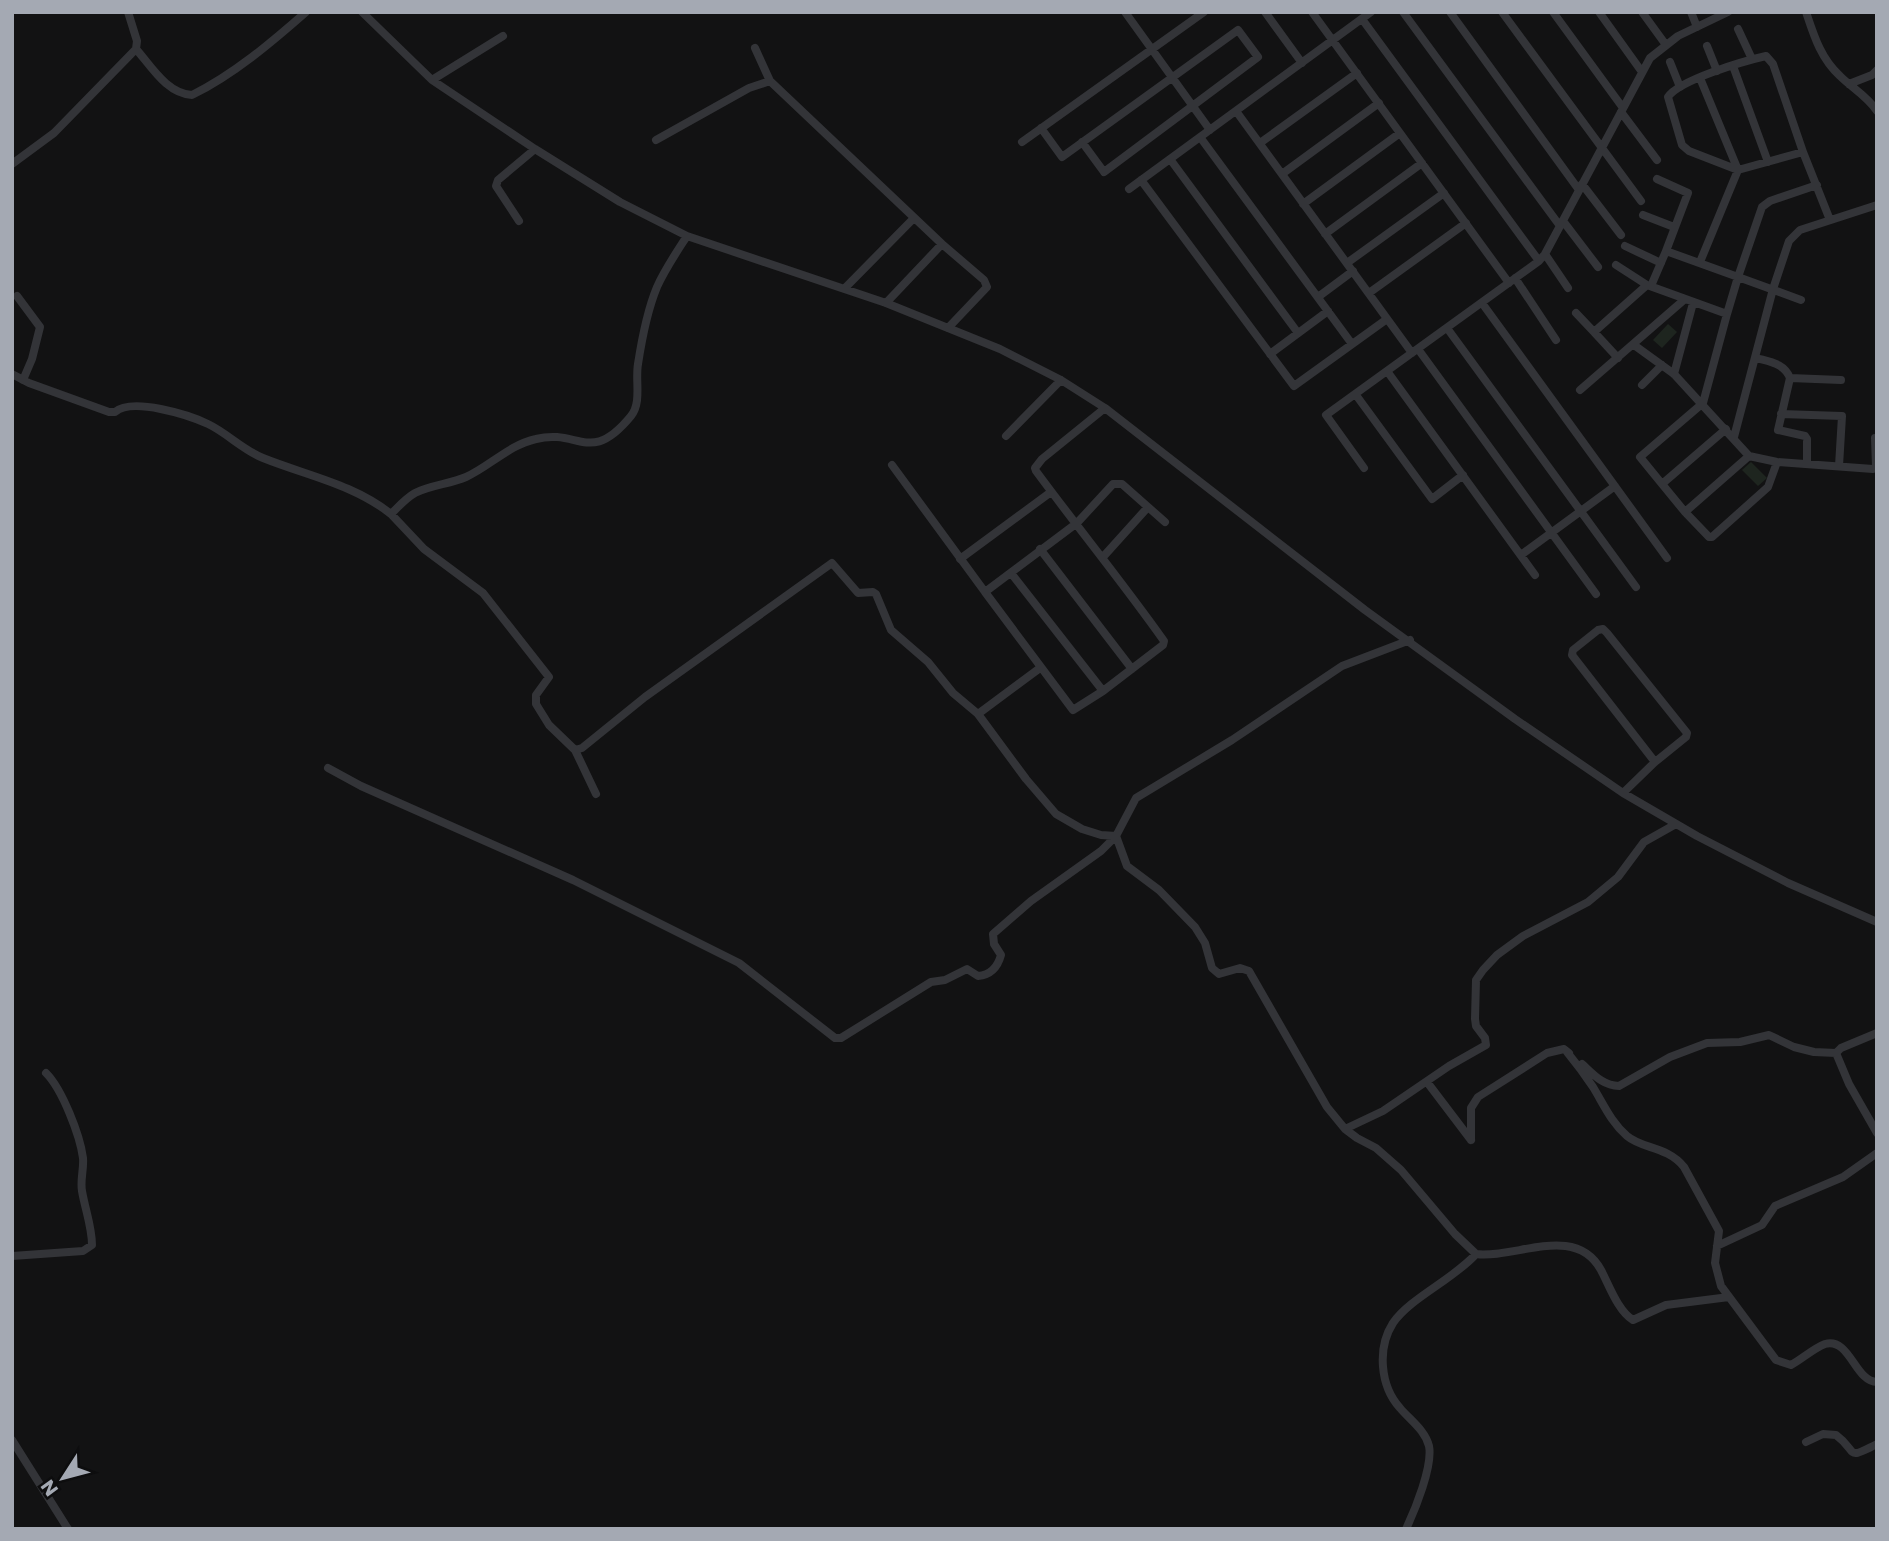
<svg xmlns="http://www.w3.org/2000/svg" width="1889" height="1541" viewBox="0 0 1889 1541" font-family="Poppins,sans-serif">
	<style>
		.green { fill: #1e251f }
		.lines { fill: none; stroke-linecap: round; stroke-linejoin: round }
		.street { stroke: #333438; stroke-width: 8 }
	</style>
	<rect width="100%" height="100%" fill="#121213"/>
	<path class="green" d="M1668 324 1677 332 1662 348 1653 340Z
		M1751 462 1767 478 1758 486 1742 470Z"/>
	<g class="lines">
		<path class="street" d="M362 12 432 80 535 149 620 202 687 236 886 303 1000 349 1061 380 1105 408 1365 610 1515 719 1623 793 1697 836 1788 883 1877 922
			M1125 12 1210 130
			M1265 12 1302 63
			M1312 12 1509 283
			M1403 12 1560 226
			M1450 12 1579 190
			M1502 12 1641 201
			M1553 12 1623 108
			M1599 12 1642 72
			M1642 12 1666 45
			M1691 12 1697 27
			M1806 12C1814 36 1821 59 1840 76 1852 88 1867 96 1877 111
			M1362 19 1539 261
			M1738 29 1752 59
			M1707 46 1717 71
			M755 48 770 81
			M136 49C151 66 167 94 192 95 233 75 272 42 306 12
			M1670 62 1680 87
			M1733 66 1768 162
			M1700 78 1738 170 1700 262
			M432 80 503 36
			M1849 84 1872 75 1877 70
			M1236 111 1412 353
			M1621 112 1657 160
			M1041 128 1062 157 1238 30 1258 57 1104 172 1082 142
			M1200 137 1352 344
			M656 140 749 88 770 81 942 244 984 280 987 287 948 328
			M1022 142 1204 12
			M1260 143 1357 73
			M1803 152 1773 64 1766 56C1744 61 1679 80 1668 97L1682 145 1689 151 1738 170 1803 152 1830 220
			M1170 159 1298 333
			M12 164 54 133 136 49 137 41 128 12
			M1282 174 1379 103
			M1657 179 1688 193 1666 251
			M1141 180 1294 386 1387 319
			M1582 184 1621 235
			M1129 189 1371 12
			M1303 204 1400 133
			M1643 215 1674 227
			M519 221 496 186 498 180 535 149
			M1563 221 1598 267
			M1325 234 1422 163
			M1625 246 1661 263
			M1545 254 1568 288
			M1347 263 1444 193
			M1616 265 1647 285
			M1515 278 1556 340
			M1651 286 1666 251 1738 277 1762 207 1770 201 1817 185
			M845 288 914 218
			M1369 293 1466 223
			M17 296 40 327 32 359 23 380
			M1318 297 1353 271
			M886 303 942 244
			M1482 303 1667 558
			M1576 313 1594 332
			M1447 328 1636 587
			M1634 345 1674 374 1749 456 1777 462 1873 469 1876 466 1875 438
			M1418 349 1596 594
			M1270 354 1328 311
			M1618 358 1594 332 1647 285 1727 314 1738 277 1801 300
			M1756 358C1770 362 1784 363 1790 378L1778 430 1805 436 1807 439V462
			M1387 371 1535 575
			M12 374 29 383 109 412H115C132 397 189 415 208 424 227 433 243 450 263 458 308 476 353 484 391 514 398 507 406 498 415 493 431 485 450 484 466 477 490 466 509 445 536 439 579 428 590 466 631 416 642 402 635 381 638 364 642 338 647 311 657 287 665 269 676 253 687 236
			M1674 374 1693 303
			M1790 378 1841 380
			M1642 385 1662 365
			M1580 390 1685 299
			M1356 395 1432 499 1463 475
			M1105 408 1042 459 1035 468 1036 471C1078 528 1123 583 1164 641L1163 645 1103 691 1073 710 985 592 1077 523 1113 484H1122L1148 507
			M1781 414 1842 416 1839 466
			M1006 436 1061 380
			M1734 437 1773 289 1789 241 1800 230 1877 205
			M1749 456 1685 512 1709 537H1712L1768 487 1777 462
			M892 465 985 592
			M1364 468 1326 415 1539 261 1545 254 1650 58 1678 36 1728 12
			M1662 484 1640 457 1703 403 1727 314
			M1685 512 1662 484 1726 429
			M391 514 424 549 483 593 549 677 536 695V704L549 725 575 750 596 794
			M1040 549 1132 669
			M1521 555 1615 486
			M1103 557 1148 507 1165 522
			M960 559 1051 492
			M1011 573 1103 691
			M978 714 1040 668
			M575 750 582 748 645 697 832 563 858 593 873 592 876 594 891 630 928 662 953 693 978 714 1026 779 1056 814 1082 829 1101 835 1116 836
			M328 768 361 786 573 880 739 963 835 1038H841L931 982 945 980 967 969 978 976C991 975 998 966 1001 955L994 944 993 934 1031 901 1101 851 1116 836 1136 798 1232 740 1342 666 1410 640
			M1623 793 1655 762 1686 737 1687 733 1607 633 1603 629 1598 630 1573 650 1572 655 1655 762
			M1116 836 1127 866 1159 890 1195 927 1205 943 1212 968 1219 974 1240 968 1249 971 1327 1107 1345 1129 1357 1138 1376 1148 1401 1170 1455 1234 1476 1254C1516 1259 1575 1223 1601 1270 1609 1285 1618 1311 1633 1320L1666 1305 1729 1297
			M1877 1033 1841 1048 1836 1053 1849 1084 1877 1133
			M1567 1052C1576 1063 1585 1075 1593 1087 1604 1105 1611 1122 1627 1136 1642 1149 1667 1146 1684 1167L1719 1231 1715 1263 1721 1286 1776 1360 1791 1365C1802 1359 1814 1348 1825 1344 1850 1337 1855 1382 1877 1382
			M1582 1064C1593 1074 1603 1086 1619 1086L1670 1057 1707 1043 1740 1042 1769 1035 1794 1047 1814 1052 1836 1053
			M1427 1082 1471 1140
			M1345 1129 1383 1111 1449 1066 1486 1045 1485 1038 1476 1026 1475 1019 1476 980 1483 970 1497 955 1523 936 1588 902 1618 877 1644 842 1676 824
			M1471 1140V1108L1478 1097 1547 1053 1564 1049 1569 1053
			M1717 1246 1762 1225 1775 1206 1843 1177 1877 1153
			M12 1256 83 1251 92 1245C92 1227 85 1209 82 1191 80 1180 84 1169 83 1158 80 1135 62 1089 46 1073
			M12 1440 68 1529
			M1806 1442 1823 1434 1836 1435C1859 1452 1844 1461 1877 1444
			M1406 1529C1415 1510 1433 1466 1429 1446 1425 1430 1410 1420 1400 1408 1380 1386 1377 1348 1393 1323 1410 1298 1454 1279 1476 1254"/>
	</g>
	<rect width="1889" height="1541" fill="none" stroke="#a4a9b3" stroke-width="28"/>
	<g transform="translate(63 1478) rotate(234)" stroke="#0d0d0e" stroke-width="5" paint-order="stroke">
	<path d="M0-5L12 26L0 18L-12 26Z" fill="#a4a9b3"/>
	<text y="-10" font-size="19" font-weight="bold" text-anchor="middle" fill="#a4a9b3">N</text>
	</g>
</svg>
